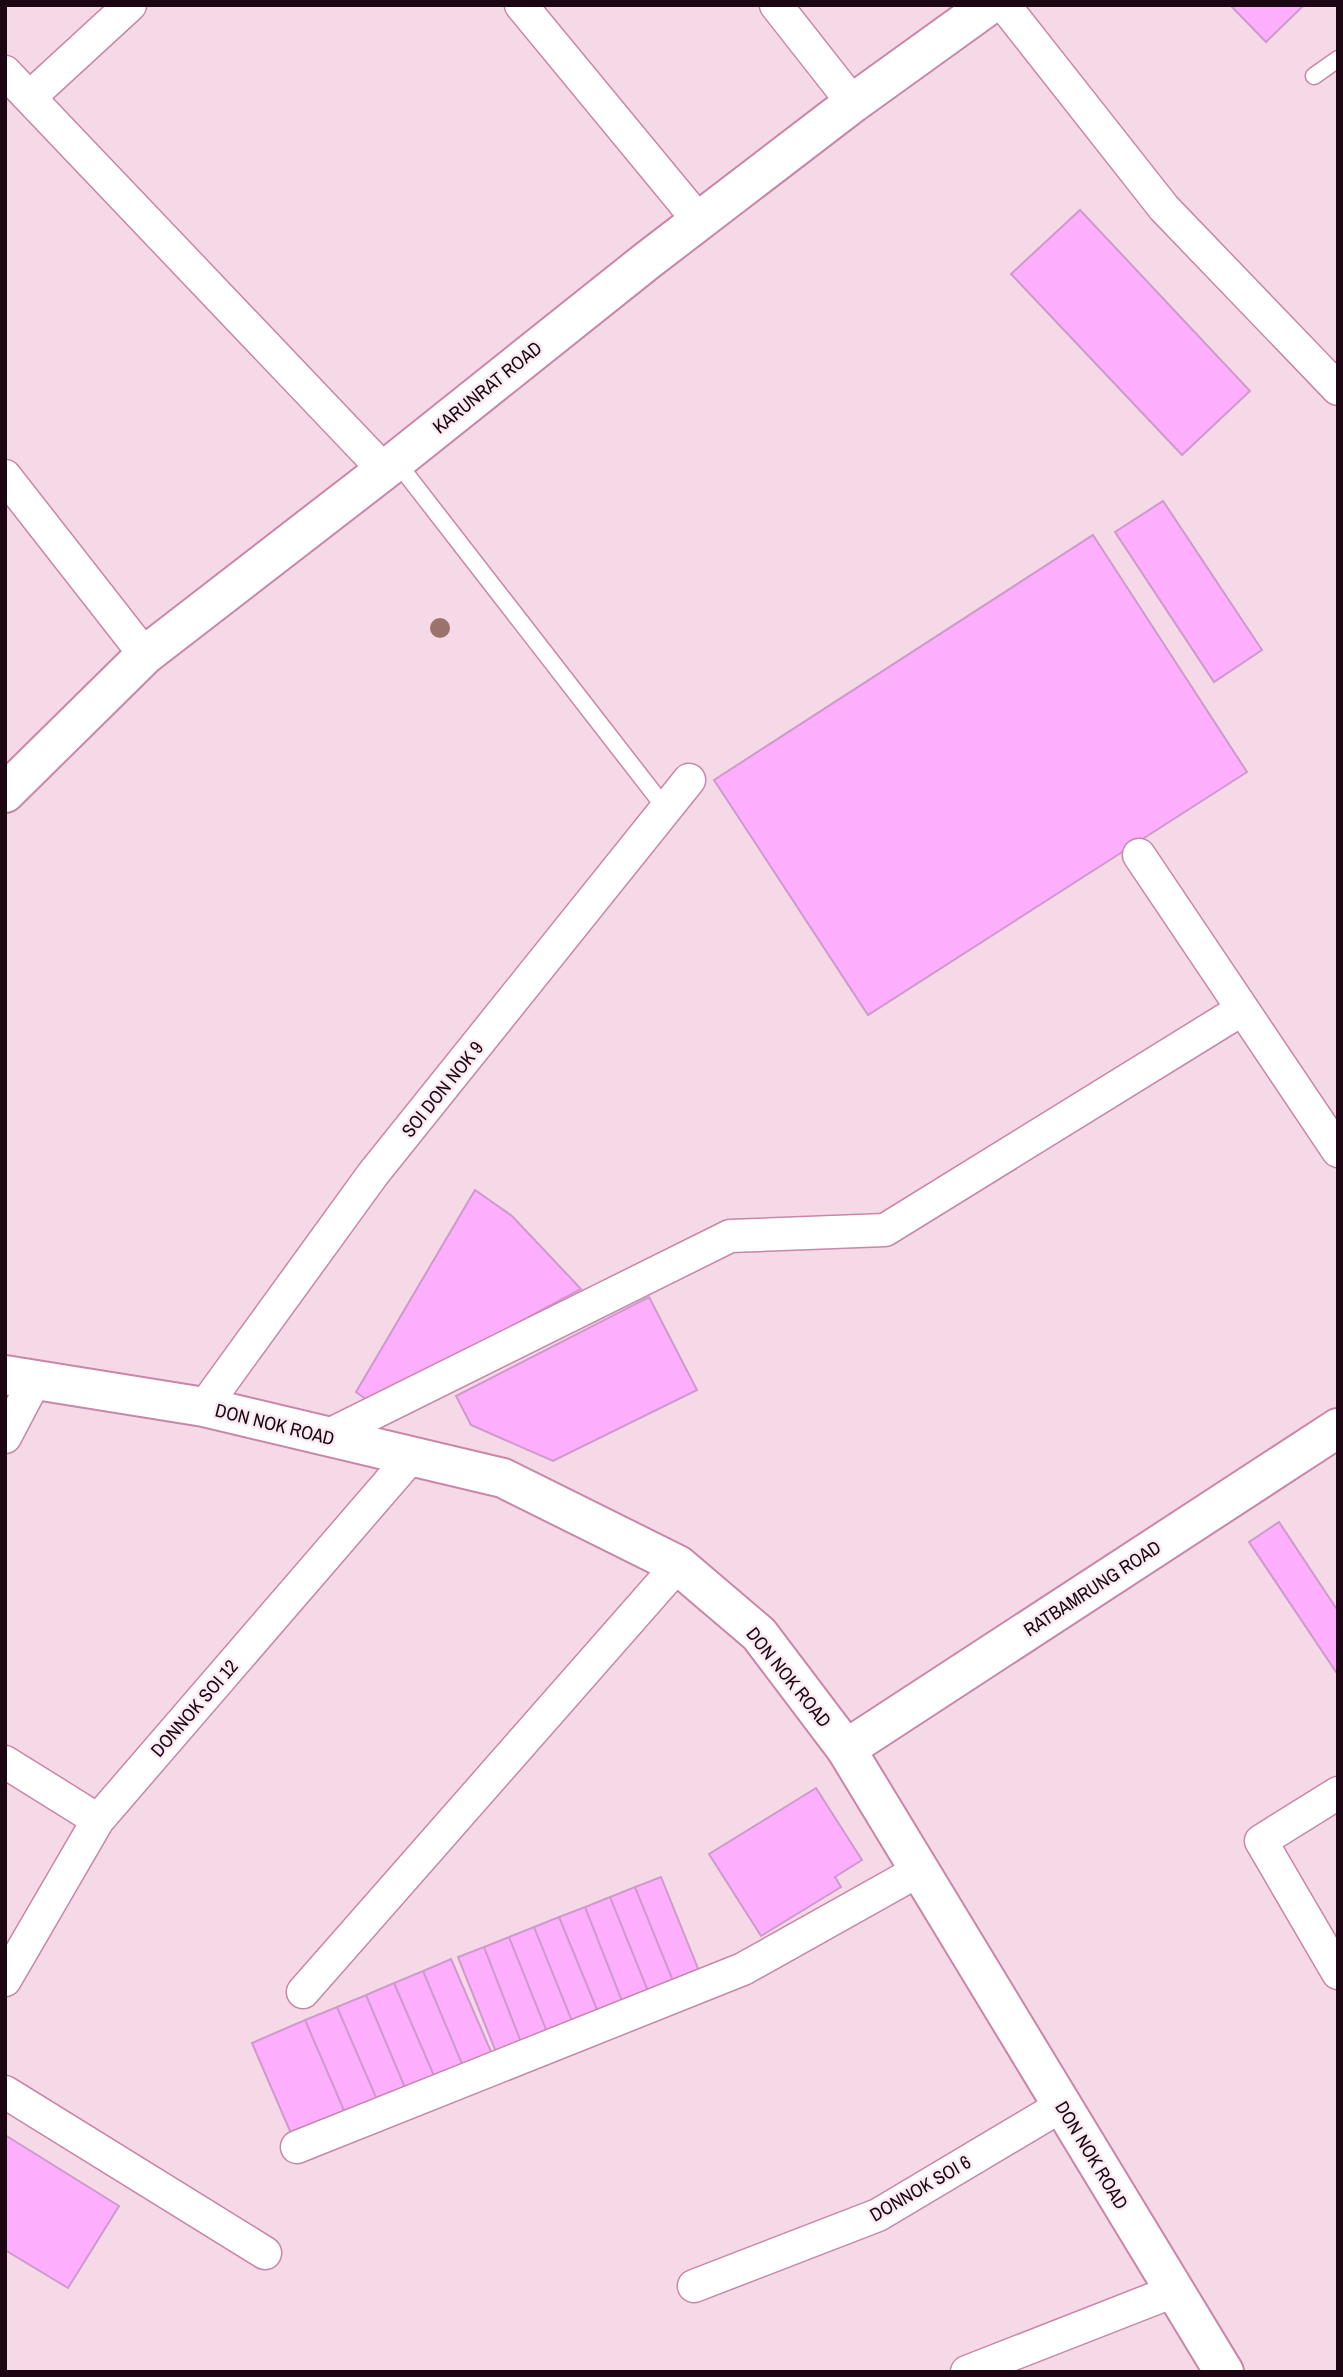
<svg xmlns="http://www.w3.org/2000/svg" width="1343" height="2377" viewBox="0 0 1343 2377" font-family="'Archivo Narrow',sans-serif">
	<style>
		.building { fill: #fdaefc; stroke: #ce9acd; stroke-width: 2 }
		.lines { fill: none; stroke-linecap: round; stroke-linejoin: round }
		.service-casing { stroke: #c986a9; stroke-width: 19 }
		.minor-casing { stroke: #c986a9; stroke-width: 35 }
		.tertiary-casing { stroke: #c986a9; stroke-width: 42 }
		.secondary-casing { stroke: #c986a9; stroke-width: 42 }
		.service { stroke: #fff; stroke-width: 16 }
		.minor { stroke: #fff; stroke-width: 32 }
		.tertiary { stroke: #fff; stroke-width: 38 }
		.secondary { stroke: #fff; stroke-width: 38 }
		.tree { fill: #9a746b }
		.labels { text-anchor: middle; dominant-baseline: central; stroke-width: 5; stroke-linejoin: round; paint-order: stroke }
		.street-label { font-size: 19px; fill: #1d0613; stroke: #faebf2 }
	</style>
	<rect width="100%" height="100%" fill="#f6d9e7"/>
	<path class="building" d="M1230 5H1304L1266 42Z
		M1080 210 1250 391 1182 455 1011 274Z
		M1163 501 1262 650 1214 682 1115 532Z
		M1093 535 1247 772 868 1015 714 780Z
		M475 1190 512 1216 581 1289 370 1402 356 1392Z
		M649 1297 697 1390 553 1461 471 1425 456 1396Z
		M1279 1522 1338 1611V1675L1249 1542Z
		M816 1788 862 1860 835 1877 841 1887 761 1936 709 1854Z
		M661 1877 699 1971 673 1981 635 1887Z
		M635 1887 673 1981 648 1991 610 1897Z
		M610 1897 648 1991 622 2001 585 1907Z
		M585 1907 622 2001 598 2012 559 1917Z
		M559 1917 598 2012 572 2021 534 1927Z
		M534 1927 572 2021 547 2032 509 1937Z
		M509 1937 547 2032 521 2042 484 1947Z
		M484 1947 521 2042 496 2052 458 1957Z
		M451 1959 492 2054 463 2066 423 1971Z
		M423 1971 463 2066 435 2078 394 1983Z
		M394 1983 435 2078 406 2090 366 1995Z
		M366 1995 406 2090 378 2102 337 2007Z
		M337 2007 378 2102 346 2115 305 2020Z
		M305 2020 346 2115 293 2138 252 2043Z
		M5 2135 119 2206 68 2288 5 2250Z"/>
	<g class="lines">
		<defs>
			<path id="service" d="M1314 76 1338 59
				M396 461 666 809"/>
			<path id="minor" d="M521 5 700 222
				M776 5 853 103
				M1004 5 1164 208 1338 389
				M5 72 384 470
				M30 97 130 5
				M5 476 145 655
				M1139 855 1338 1151
				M204 1407 373 1174 689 780
				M5 1437 35 1380
				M325 1437 730 1236 885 1230 1241 1010
				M5 1762 98 1820
				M1338 1793 1261 1841 1338 1973
				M5 1980 98 1820 411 1457
				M303 1992 678 1565
				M5 2092 265 2253
				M297 2147 743 1969 918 1871
				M694 2286 878 2215 1061 2106
				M967 2372 1174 2291"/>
			<path id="tertiary" d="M5 793 145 655 396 461 648 260 853 103 989 5
				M846 1749 1338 1428"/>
			<path id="secondary" d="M5 1375 204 1407 503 1478 678 1565 759 1634 846 1749 1224 2372"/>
		</defs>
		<use href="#service" class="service-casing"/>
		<use href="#minor" class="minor-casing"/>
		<use href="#tertiary" class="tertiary-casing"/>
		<use href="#secondary" class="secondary-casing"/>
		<use href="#service" class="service"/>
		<use href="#minor" class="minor"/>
		<use href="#tertiary" class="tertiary"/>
		<use href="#secondary" class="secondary"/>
	</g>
	<circle class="tree" cx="440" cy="628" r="10"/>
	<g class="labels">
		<g class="street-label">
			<text transform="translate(487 387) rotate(-39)">KARUNRAT ROAD</text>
			<text transform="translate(442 1089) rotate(-51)">SOI DON NOK 9</text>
			<text transform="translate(275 1424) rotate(14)">DON NOK ROAD</text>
			<text transform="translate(1092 1588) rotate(-33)">RATBAMRUNG ROAD</text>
			<text transform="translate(789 1677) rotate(51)">DON NOK ROAD</text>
			<text transform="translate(194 1708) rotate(-49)">DONNOK SOI 12</text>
			<text transform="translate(1092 2155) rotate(59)">DON NOK ROAD</text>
			<text transform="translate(920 2188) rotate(-30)">DONNOK SOI 6</text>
		</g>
	</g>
	<rect width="1343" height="2377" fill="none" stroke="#1d0613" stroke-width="14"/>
</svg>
